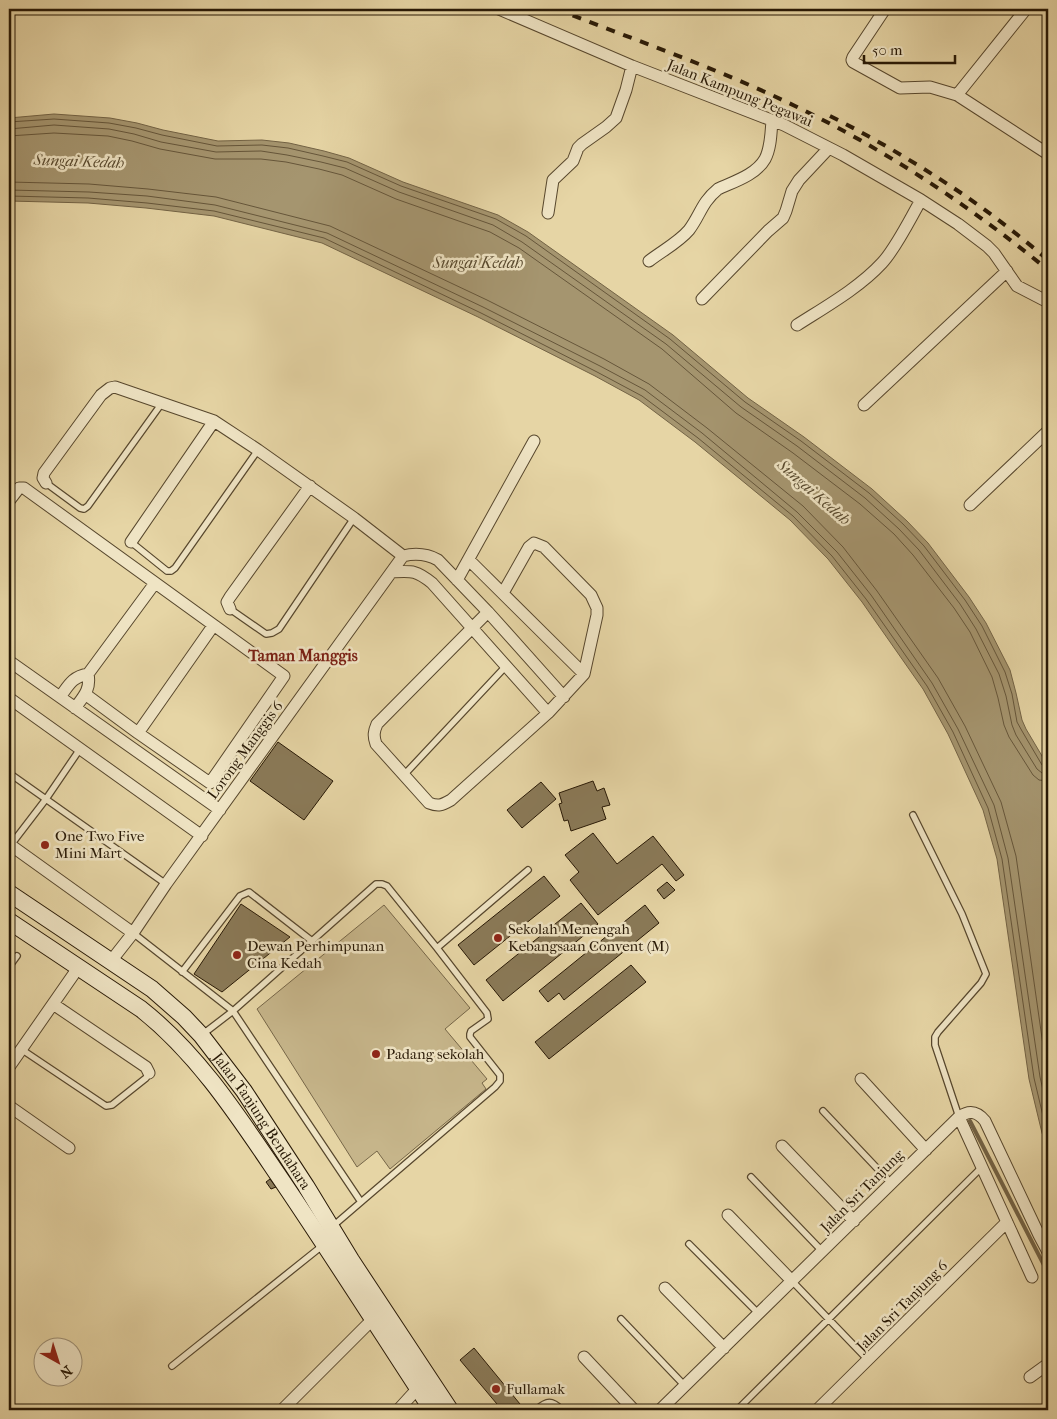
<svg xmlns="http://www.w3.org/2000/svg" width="1057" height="1419" viewBox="0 0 1057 1419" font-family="'IM FELL French Canon',serif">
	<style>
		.green { fill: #c6b58a; stroke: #766648 }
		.water { fill: #a5956f; stroke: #736345 }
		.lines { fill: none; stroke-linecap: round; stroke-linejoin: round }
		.shore { stroke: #66563a; stroke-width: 1 }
		.stream { stroke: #736345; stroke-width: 4 }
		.building { fill: #8a7a58; stroke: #271805 }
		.lane-casing { stroke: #57472d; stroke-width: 8 }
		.street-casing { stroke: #57472d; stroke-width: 13 }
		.secondary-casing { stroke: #271805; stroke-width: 18 }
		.lane { stroke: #efe4c4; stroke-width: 5.5 }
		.street { stroke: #efe4c4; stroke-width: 11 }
		.secondary { stroke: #efe4c4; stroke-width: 16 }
		.rail { stroke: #271805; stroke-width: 4; stroke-dasharray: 9 9; stroke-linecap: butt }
		.poi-dot { fill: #8f2418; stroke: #efe4c4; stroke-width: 2 }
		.labels { text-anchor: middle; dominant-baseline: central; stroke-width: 5; stroke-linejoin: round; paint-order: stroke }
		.street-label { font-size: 15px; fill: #271805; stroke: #efe4c4 }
		.poi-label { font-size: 15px; fill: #271805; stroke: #efe4c4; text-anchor: start }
		.water-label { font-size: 16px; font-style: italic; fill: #594a2f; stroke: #efe4c4 }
		.neighbourhood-label { font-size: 16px; font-weight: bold; fill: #7a1f14; stroke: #efe4c4 }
	</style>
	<rect width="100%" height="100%" fill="#e6d5a5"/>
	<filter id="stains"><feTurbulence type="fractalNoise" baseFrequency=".004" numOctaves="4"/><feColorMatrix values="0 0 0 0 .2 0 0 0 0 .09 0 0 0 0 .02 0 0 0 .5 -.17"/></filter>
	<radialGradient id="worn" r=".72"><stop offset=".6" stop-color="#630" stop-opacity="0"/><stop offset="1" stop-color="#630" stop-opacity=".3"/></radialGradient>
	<path class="green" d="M384 905 470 1008 445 1029 487 1079 482 1083 486 1089 390 1169 377 1151 357 1167 257 1009Z"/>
	<path class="water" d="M54 114 110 118 137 123 163 130 218 141 262 140 289 143 324 151 349 158 403 182 498 215 528 232 673 335 748 398 804 437 872 489 907 521 928 543 969 597 986 623 1010 670 1016 693 1022 720 1026 729 1048 766V1151L1042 1133 1029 1079 997 859 983 810 948 734 923 689 862 602 828 559 790 520 695 442 639 400 595 376 478 317 322 243 214 216 146 208 88 203 9 201V118Z"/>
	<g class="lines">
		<path class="shore" d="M9 122 54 119 109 123 136 128 162 135 217 146 262 145 288 148 323 156 347 162 401 186 496 219 526 236 670 339 745 402 801 441 869 493 903 524 924 546 965 600 982 626 1005 672 1012 694 1017 722 1022 731 1042 765 1048 768
			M9 129 54 125 109 129 134 134 161 142 216 152 261 151 287 155 321 162 345 168 399 192 493 225 522 242 666 344 741 407 797 446 865 498 899 529 919 550 960 604 976 629 999 674 1006 696 1012 725 1016 735 1037 769 1042 773 1048 774
			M9 136 54 133 108 136 132 141 160 149 215 159H261L286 162 319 169 342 175 396 199 490 232 519 248 662 349 736 413 793 453 860 504 894 534 913 555 954 608 970 632 992 677 998 698 1004 725 1009 737 1033 775 1039 780 1048 781
			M9 182 89 184 148 189 216 197 330 226 487 300 604 359 649 384 707 428 803 506 843 547 877 591 938 678 965 726 1001 802 1016 856 1048 1080
			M9 190 89 192 147 196 215 205 327 233 483 307 600 366 645 390 702 433 797 512 837 552 871 595 932 683 958 729 994 805 1008 858 1040 1077 1048 1112
			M9 196 88 198 147 203 214 211 324 238 481 313 597 372 642 396 698 438 793 516 832 556 866 599 927 686 953 732 988 808 1002 859 1034 1078 1048 1137"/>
		<path class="stream" d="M970 1121 1048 1273"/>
	</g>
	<path class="building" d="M278 742 333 781 304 820 250 781Z
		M593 781 597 791 604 788 610 805 602 807 606 819 571 831 568 820 564 821 559 804 562 803 559 793Z
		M541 782 556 799 522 828 507 810Z
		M593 833 617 864 653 836 684 875 676 881 662 864 598 915 570 880 579 872 565 855Z
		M544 876 560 896 474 965 458 945Z
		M667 882 675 890 664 899 657 890Z
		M581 903 598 924 503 1001 486 980Z
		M241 904 290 937 222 992 194 974Z
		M645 905 659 923 564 1000 559 993 548 1002 539 991Z
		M631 965 646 982 549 1059 535 1042Z
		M270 1179 276 1187 271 1189 266 1182Z
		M474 1348 520 1404 512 1410H502L460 1360Z"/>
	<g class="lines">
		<defs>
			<path id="lane" d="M46 483 80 508 84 509 88 506 162 403
				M131 542 167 571H171L175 568 258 450
				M230 609 266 634 272 633 279 629 354 518
				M9 773 166 884
				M404 775 507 665
				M913 815 962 914 986 974 981 983 938 1032 935 1037V1045L959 1117
				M10 846 46 799 80 749
				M133 933 233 1011 361 1202
				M437 948 528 870
				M9 967 17 956
				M182 972 240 896 249 892 312 941
				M203 1034 233 1011 376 884H382L387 886 437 948 487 1013 488 1019 471 1031 470 1034V1037L500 1075V1081L495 1087 333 1226
				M21 1049 106 1106 112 1105 146 1078 149 1073
				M823 1111 891 1183
				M751 1177 822 1251
				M689 1244 759 1314
				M792 1281 868 1360
				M621 1319 685 1386
				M172 1366 322 1246
				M536 1410C547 1400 552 1400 562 1410
				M737 1410 982 1167"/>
			<path id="street" d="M499 9 632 66 784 125 843 155 921 200 958 224 987 246 994 253 1017 286 1048 302
				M885 9 853 57 852 60 853 62 900 88 930 87 957 95 1048 154
				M957 95 1026 9
				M548 213 553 180 573 161 578 148 582 144 606 127 616 118 626 90 632 66
				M649 261C662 251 679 242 689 230 701 214 701 203 718 189 733 182 756 175 765 159 771 148 771 132 772 120
				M702 299 768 231 783 218 786 211 792 191 799 180 829 148
				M797 325C825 307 859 288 882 263 896 248 910 219 921 200
				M864 405 1007 271
				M46 483 43 478 44 473 101 395 110 388 115 387 214 421 258 450 354 518 403 556
				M9 501 19 488H24L284 676 210 783 138 733
				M970 505 1048 431
				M131 542 214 421
				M403 556C415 553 427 554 438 560L488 612 564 697
				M469 560 584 674
				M392 572C412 571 416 570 432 583L548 713
				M457 580 534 441
				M230 609 227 602 230 597 310 486
				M488 612 377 724C374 731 373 736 376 744L429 803C439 807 442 805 451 800L548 713 584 674 597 615V608L591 595 544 547 534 543 529 547 503 593
				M9 661 220 810
				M85 694 138 733 213 626
				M60 697C69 685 72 677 88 674L155 583
				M9 698 202 836
				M75 708C84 696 91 689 88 674
				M9 844 133 933
				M111 961 133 933 166 884 403 556
				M53 1004 146 1067 149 1073
				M9 1067 78 968
				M861 1079 926 1150
				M9 1106 69 1148
				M959 1117 1032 1277
				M782 1146 854 1221
				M728 1215 792 1281
				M665 1288 724 1348
				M584 1357 634 1410
				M1030 1377 1048 1364
				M282 1410 373 1319
				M398 1410 418 1388
				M660 1410 959 1117C969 1110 977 1111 985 1121L1039 1235 1048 1252
				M817 1410 1007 1222"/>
			<g id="secondary">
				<path id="s1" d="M9 893 152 989 184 1017 201 1035 244 1091 306 1186 351 1260 450 1410"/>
				<path d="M9 921 141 1009C198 1054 238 1116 278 1175 331 1253 381 1332 432 1410"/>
			</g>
		</defs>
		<use href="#lane" class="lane-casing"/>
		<use href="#street" class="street-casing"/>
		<use href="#secondary" class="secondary-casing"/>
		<use href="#lane" class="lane"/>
		<use href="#street" class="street"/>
		<use href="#secondary" class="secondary"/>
		<path class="rail" d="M556 9C635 40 719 69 795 106 886 150 970 206 1048 270
			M830 116C876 139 921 166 964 195 993 215 1021 237 1048 260"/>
	</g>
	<g class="poi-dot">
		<circle cx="45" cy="845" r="5"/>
		<circle cx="498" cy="938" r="5"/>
		<circle cx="237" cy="955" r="5"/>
		<circle cx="376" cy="1054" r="5"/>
		<circle cx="496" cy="1389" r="5"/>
	</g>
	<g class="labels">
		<g class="street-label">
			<text transform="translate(740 93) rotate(22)">Jalan Kampung Pegawai</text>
			<text transform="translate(245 750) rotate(-54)">Lorong Manggis 6</text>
			<text stroke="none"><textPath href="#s1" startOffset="345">Jalan Tanjung Bendahara</textPath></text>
			<text transform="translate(862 1191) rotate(-45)">Jalan Sri Tanjung</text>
			<text transform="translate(902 1306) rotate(-45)">Jalan Sri Tanjung 6</text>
		</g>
		<g class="poi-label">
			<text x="55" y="836">One Two Five<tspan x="55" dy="17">Mini Mart</tspan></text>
			<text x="508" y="929">Sekolah Menengah<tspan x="508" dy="17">Kebangsaan Convent (M)</tspan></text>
			<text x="247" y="946">Dewan Perhimpunan<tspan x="247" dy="17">Cina Kedah</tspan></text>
			<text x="386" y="1054">Padang sekolah</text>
			<text x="506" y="1389">Fullamak</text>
		</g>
		<g class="water-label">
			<text transform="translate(79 161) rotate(2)">Sungai Kedah</text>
			<text x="478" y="262">Sungai Kedah</text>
			<text transform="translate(814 492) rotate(41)">Sungai Kedah</text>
		</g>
		<g class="neighbourhood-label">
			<text x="303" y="655">Taman Manggis</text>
		</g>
	</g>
	<rect width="1057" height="1419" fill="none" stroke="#e6d5a5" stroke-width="30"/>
	<rect x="10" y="10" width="1037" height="1399" fill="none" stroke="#271805" stroke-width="2.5"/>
	<rect x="15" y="15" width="1027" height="1389" fill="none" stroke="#271805"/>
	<g transform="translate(58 1362) rotate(141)"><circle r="24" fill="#efe4c4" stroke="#9f9278"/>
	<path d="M0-4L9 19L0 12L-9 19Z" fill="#8f2418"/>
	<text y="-8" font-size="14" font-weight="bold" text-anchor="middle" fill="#271805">N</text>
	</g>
	<path d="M864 55v8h91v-8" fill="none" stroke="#271805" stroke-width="2.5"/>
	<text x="872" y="55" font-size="15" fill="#271805" stroke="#efe4c4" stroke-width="4" paint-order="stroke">50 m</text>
	<rect width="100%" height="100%" filter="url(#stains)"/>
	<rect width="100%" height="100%" fill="url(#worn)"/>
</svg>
